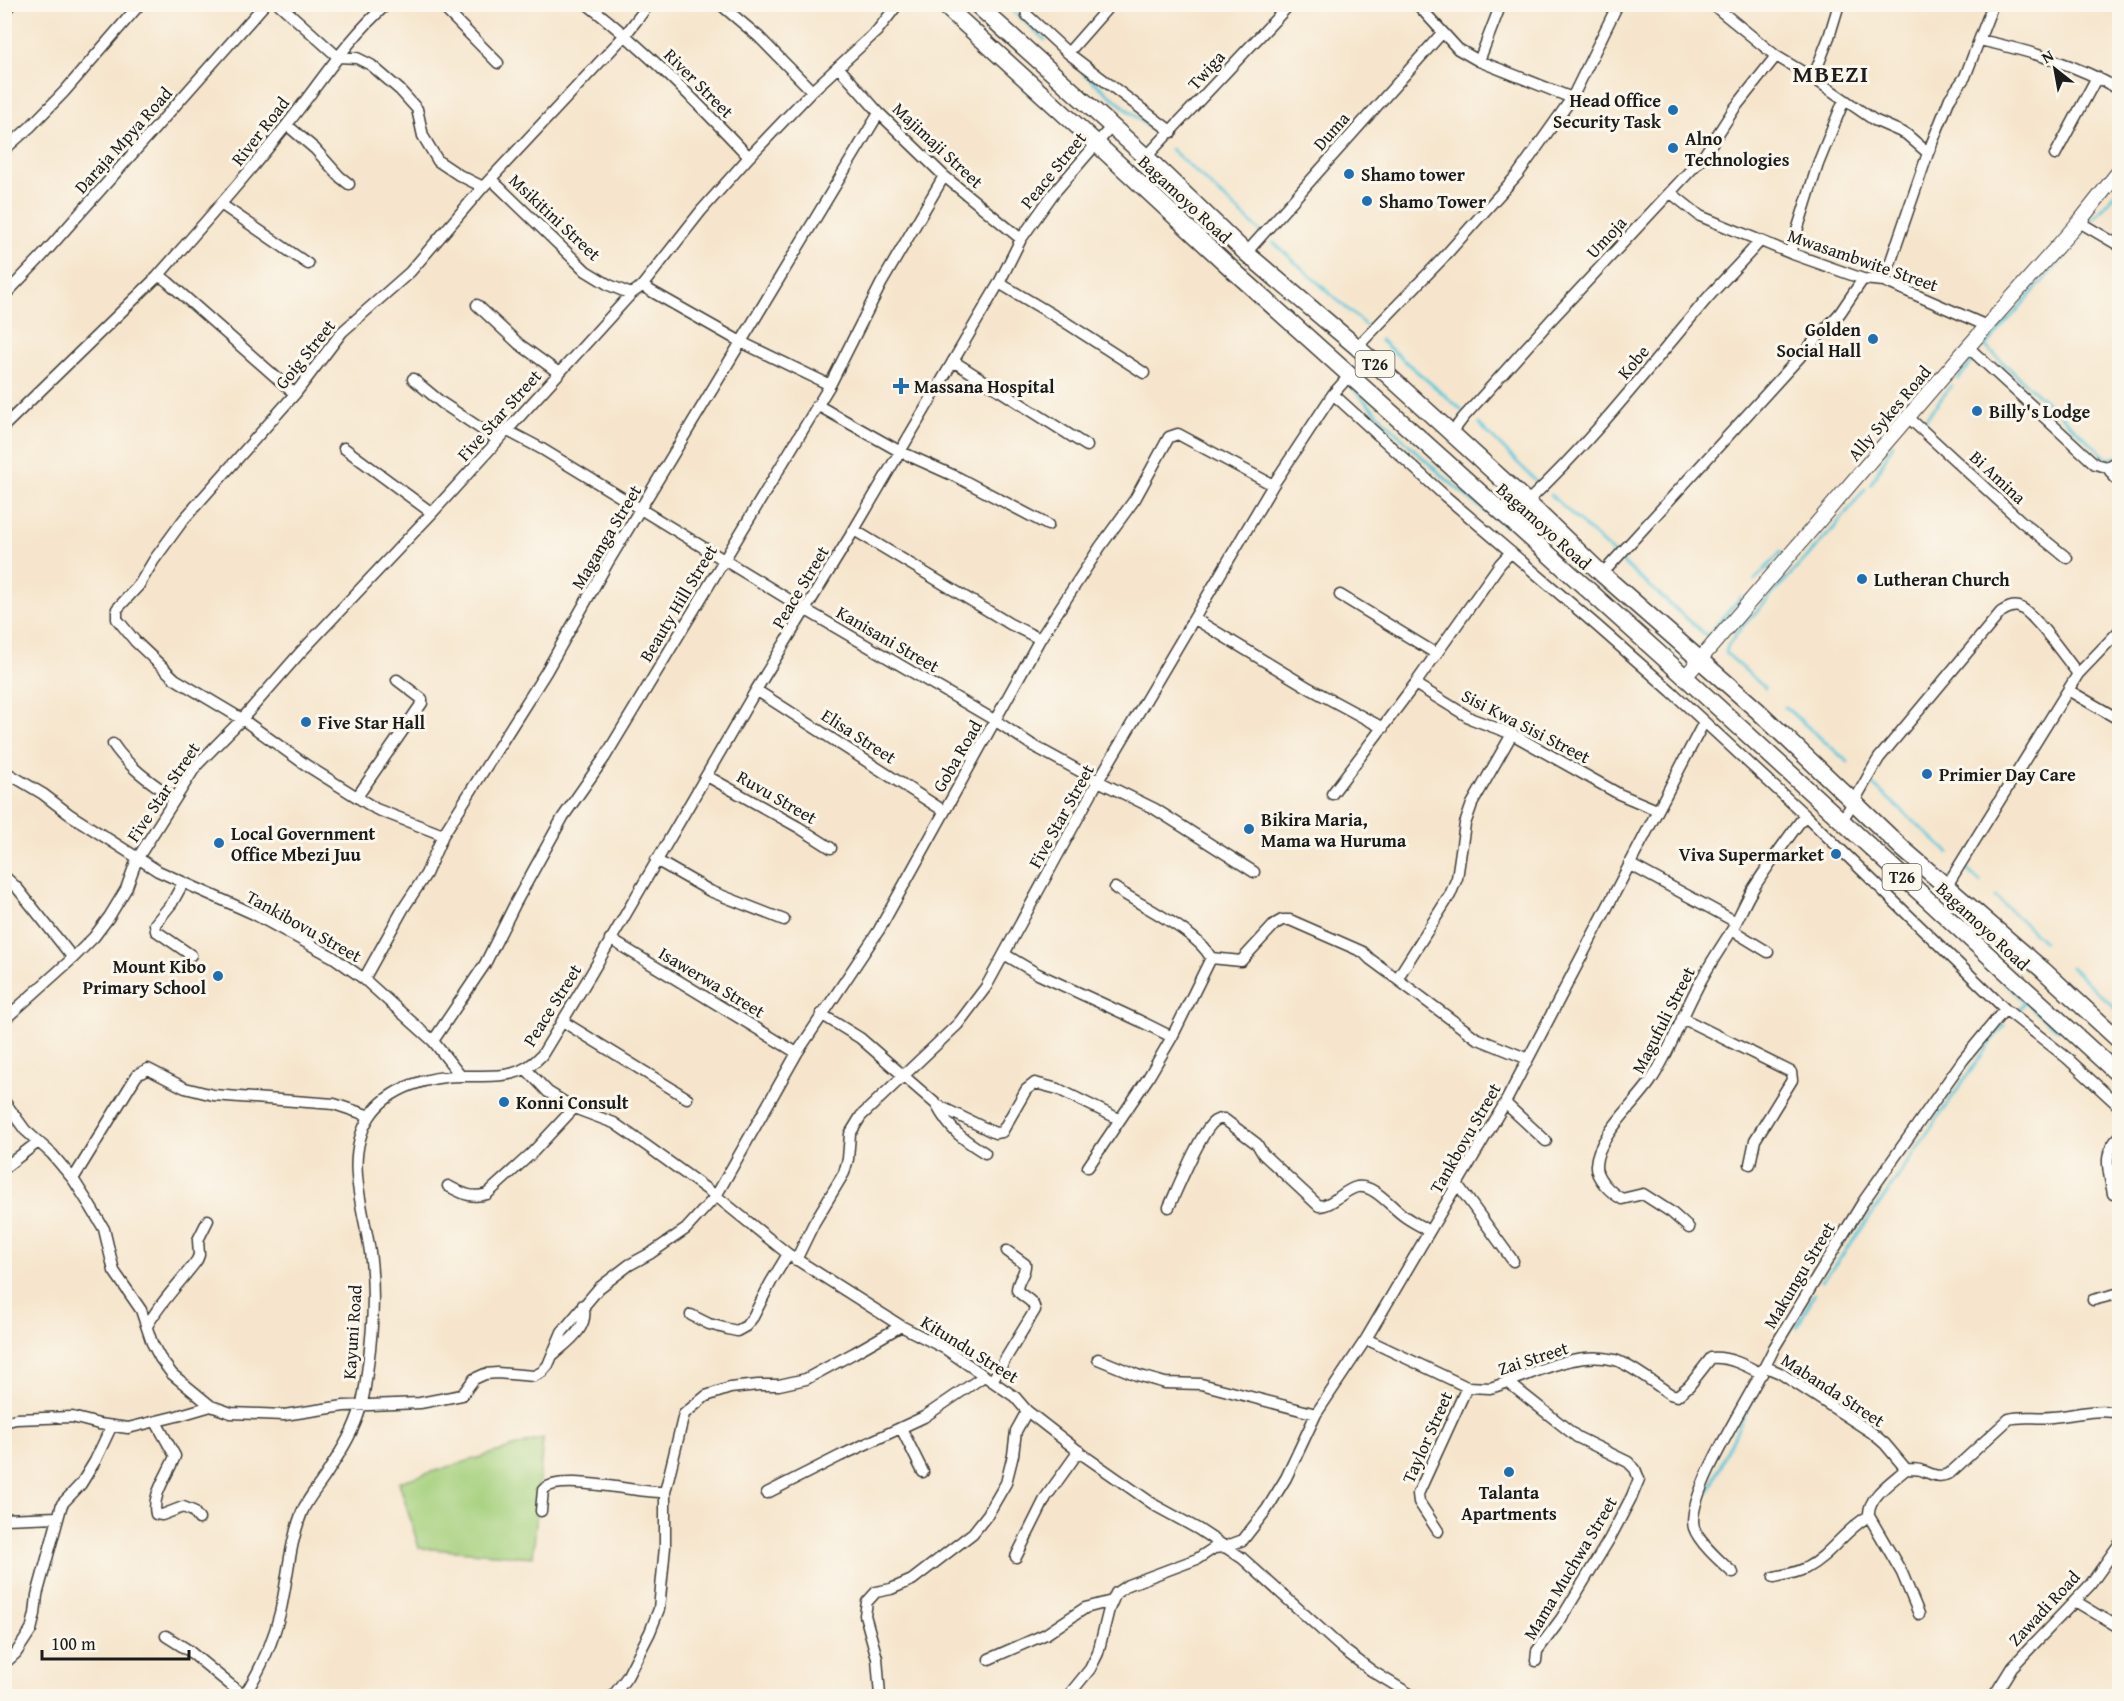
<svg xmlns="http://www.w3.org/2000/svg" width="2124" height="1701" viewBox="0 0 2124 1701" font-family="'Gentium Book Plus',serif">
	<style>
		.green { fill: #a5d07d; stroke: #60764c; stroke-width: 1.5 }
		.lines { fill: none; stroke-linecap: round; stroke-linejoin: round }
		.stream { stroke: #5fc7db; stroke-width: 3 }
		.minor-casing { stroke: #3d3a36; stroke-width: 13 }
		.major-casing { stroke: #3d3a36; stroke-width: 16 }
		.highway-casing { stroke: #3d3a36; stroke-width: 19 }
		.minor { stroke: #fff; stroke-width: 10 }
		.major { stroke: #fff; stroke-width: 14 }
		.highway { stroke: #fff; stroke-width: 16 }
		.poi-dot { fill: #1f6fb2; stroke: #fbf7ec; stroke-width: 2 }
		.labels { text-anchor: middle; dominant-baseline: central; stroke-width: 6; stroke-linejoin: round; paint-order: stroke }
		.shield { fill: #fbf7ec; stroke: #5f5e5a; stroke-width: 1.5 }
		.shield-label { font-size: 16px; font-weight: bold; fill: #1c1c1c }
		.street-label { font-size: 18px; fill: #1c1c1c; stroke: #fbf7ec }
		.poi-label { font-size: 18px; font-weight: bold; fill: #1c1c1c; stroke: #fbf7ec; text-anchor: start }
		.district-label { font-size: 24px; font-weight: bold; letter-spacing: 1.5px; fill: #1c1c1c; stroke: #fbf7ec }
	</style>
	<rect width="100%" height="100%" fill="#fbf7ec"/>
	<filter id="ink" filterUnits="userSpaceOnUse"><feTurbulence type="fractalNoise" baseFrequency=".0167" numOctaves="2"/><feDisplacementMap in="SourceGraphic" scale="12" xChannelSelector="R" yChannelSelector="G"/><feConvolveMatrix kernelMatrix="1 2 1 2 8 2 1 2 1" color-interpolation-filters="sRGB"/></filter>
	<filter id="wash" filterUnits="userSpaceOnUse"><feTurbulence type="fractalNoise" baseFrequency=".008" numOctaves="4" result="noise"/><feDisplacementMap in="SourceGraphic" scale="24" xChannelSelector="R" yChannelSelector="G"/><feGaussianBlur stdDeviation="1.35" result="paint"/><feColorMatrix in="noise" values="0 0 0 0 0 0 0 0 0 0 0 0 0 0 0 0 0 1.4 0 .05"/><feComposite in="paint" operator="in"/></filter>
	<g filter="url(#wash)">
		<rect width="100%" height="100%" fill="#f6e5cc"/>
		<path class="green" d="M543 1438 533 1557 419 1548 399 1482Z"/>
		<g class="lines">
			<path class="stream" d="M1006 4 1045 40
				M1082 72 1158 135
				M1171 149 1260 231
				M2091 221 2120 189
				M2087 229 2067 254 1985 346 2108 459 2115 457
				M1274 243 1366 326
				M1380 340 1463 411
				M1958 379 1976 357
				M1353 389C1401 437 1449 487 1506 526
				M1923 422 1951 386
				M1479 424 1539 484
				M1871 484 1893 444
				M1551 495 1613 553
				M1623 563 1707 636 1741 597
				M1755 580 1781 552
				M1765 688 1726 653 1728 645 1741 628 1834 528 1865 489
				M1785 707 1848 762
				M1872 784 1949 853
				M1966 869 1980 882
				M1996 897 2044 942
				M2071 967 2118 1011
				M1990 968 2025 1002 2058 1030
				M2019 1009 2025 1002
				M1822 1281C1888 1199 1940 1108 2004 1025
				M1797 1327 1814 1294
				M1709 1492 1725 1455 1754 1396"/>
		</g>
	</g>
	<g filter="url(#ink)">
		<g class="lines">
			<defs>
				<path id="minor" d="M279 4 338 57 357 58 371 65 400 90 417 109 423 136 438 161 459 175 483 187
					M440 4 498 63
					M587 4C646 50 698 103 749 157
					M720 4 759 37 812 91
					M1025 4 1027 15 1068 53 1172 132
					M1417 4 1458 49 1479 61 1572 98
					M1712 4 1776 56 1813 78 1874 120 1906 134 1928 153
					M4 12 11 4
					M1980 40C2029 51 2076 64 2120 90
					M1068 53 1111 4
					M1479 61 1501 4
					M839 68 879 113 944 176 1021 239
					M1813 78 1829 37 1839 4
					M287 125 315 149 340 177 349 184
					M4 150 30 127 64 92 140 4
					M2055 155 2097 77
					M1146 157 1290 4
					M491 179 586 271 609 285 631 294
					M1671 193 1700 216 1790 253 1863 279 1884 281 1987 326
					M222 205 308 264
					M2079 222 2120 246
					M1246 253 1442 33
					M1790 253 1818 164 1844 100
					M157 277C201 227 244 179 285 127 318 86 347 39 387 4
					M1884 281 1928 153 1950 98 1965 77 1993 4
					M999 283 1065 322 1144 373
					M642 286 741 342 830 385
					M4 296 43 255 265 4
					M477 305 519 344 559 373
					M1357 347 1443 258 1518 174 1572 98 1618 4
					M1968 347 2095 464 2107 467 2120 459
					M953 361 1087 446
					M413 379 442 403 498 440
					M1333 394 1445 496 1596 625 1671 691 1805 815 2005 1009 2067 1058 2120 1107
					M817 405 899 451 959 478 1048 525
					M1908 417 2021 521 2067 558
					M4 426 157 277 163 278 168 282 295 394
					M506 430 542 449 806 610 996 721 1032 745 1098 781 1155 809 1254 872
					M1451 434 1463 418 1551 320 1703 157 1734 109 1776 56
					M344 448 432 513
					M2107 467 2120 484
					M1527 502C1592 441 1647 370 1704 302 1722 281 1742 262 1760 241
					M854 530 1010 624 1040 639
					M1602 574 1840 313 1863 279
					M1340 595 1435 653
					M1195 619 1309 688 1383 728
					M1415 684 1472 719 1512 734 1619 794 1657 810
					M756 690 944 811
					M2068 690 2120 720
					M1512 734 1472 804 1465 824 1457 878 1450 895 1397 979 1476 1038 1528 1059
					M113 744C129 768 152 783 175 799
					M4 771 43 794 69 814 158 871 254 914 333 957 364 979 433 1041 460 1075
					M707 776 798 827 831 848
					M1332 794 1415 684 1500 564 1511 552
					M357 797 422 703V699L397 680
					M1841 821C1856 801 1866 779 1879 758L2001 612C2006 609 2012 605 2019 607 2034 612 2067 660 2078 674
					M443 835 376 809 306 765 242 719 175 679 135 641 117 619V609L139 585 154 560 184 519 295 394 342 332 410 272 483 187 626 34 649 4
					M656 860 710 891 784 920
					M1629 864 1736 922
					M4 876 18 889 73 958
					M183 883 172 903 155 924 156 931 191 955
					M1946 887 2078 674 2120 630
					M1732 930 1768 952
					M610 939 797 1053
					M1004 954 1038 974 1140 1021 1172 1037
					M1211 958 1241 961 1275 924 1282 920H1290L1363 952 1370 959 1397 979
					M364 979 403 909 426 874 443 835 546 672 607 564 879 113
					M821 1014 860 1038 937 1105 995 1133 1002 1132 1026 1090 1035 1083 1058 1089 1119 1119
					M1682 1018 1791 1072 1792 1080 1755 1140 1750 1164
					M4 1020 73 958 94 937 109 917 126 889 137 859 196 766 242 719 299 654 432 513 631 294 642 286 701 211 749 157 812 91 877 31 898 4
					M562 1021 687 1098
					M433 1041 485 964 516 902 563 817 605 757 830 385 881 284 944 176
					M526 1069 548 1092 574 1108 614 1123 647 1146 716 1196 788 1254 901 1326 944 1348 1015 1397 1027 1411 1086 1457 1156 1506 1198 1529 1242 1558 1344 1650 1372 1671 1413 1696
					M4 1101 25 1130 52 1154 73 1179 89 1204 104 1229 114 1271 141 1310 152 1343 160 1358 172 1374 211 1406
					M1505 1103 1546 1141
					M937 1106C951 1131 961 1138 985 1153
					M1088 1167 1148 1078 1172 1037 1211 958C1197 931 1141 906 1115 888
					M4 1168 38 1142
					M73 1179 137 1075 148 1069 185 1088 213 1095 334 1104 370 1116
					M1457 1184 1513 1261
					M448 1186C462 1193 471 1199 487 1194L532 1153 574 1108
					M2113 1194C2109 1171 2101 1154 2120 1136
					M1169 1207C1177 1190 1201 1130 1215 1121 1220 1118 1219 1119 1224 1119L1257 1144 1263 1154 1319 1206C1333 1206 1343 1190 1357 1187 1374 1184 1391 1207 1404 1216 1412 1222 1421 1226 1429 1231
					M1689 1228 1671 1212 1643 1194 1622 1199C1611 1193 1595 1178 1596 1165 1597 1137 1635 1104 1650 1082 1670 1053 1680 1019 1697 988 1707 968 1720 949 1732 930 1739 917 1745 902 1753 889 1769 864 1787 839 1805 815
					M796 1260 814 1223 844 1173 848 1159 850 1134 861 1116 958 1024 986 987 1098 781 1273 485 1333 394 1349 376
					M2093 1300 2120 1293
					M691 1315 709 1324 728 1329 737 1331 746 1326 753 1317 771 1282 788 1254
					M147 1326C160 1302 181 1282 197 1260L199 1255 198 1240 208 1220
					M1366 1339 1467 1387 1490 1388C1529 1377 1573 1349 1615 1360 1629 1364 1657 1385 1670 1394L1677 1396 1689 1386 1711 1358C1728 1356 1747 1366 1762 1374
					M554 1354C569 1341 590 1327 583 1305
					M1098 1359 1137 1375 1165 1383 1201 1384 1316 1414
					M1766 1367 1780 1373 1871 1432 1885 1444 1906 1469
					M992 1381 1035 1310C1033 1299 1023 1298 1017 1290 1017 1280 1026 1274 1025 1264L1007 1251
					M1509 1383 1577 1437 1628 1462 1635 1469 1639 1479 1632 1496 1610 1538 1561 1619 1537 1651 1536 1661
					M4 1422 16 1419 72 1417 99 1424 128 1428 177 1416 211 1406 231 1413 284 1415 344 1406 420 1403 462 1395 474 1379 485 1374 497 1373 534 1376 542 1372 548 1365 562 1332 599 1288 629 1265 651 1253 686 1229 716 1196 797 1053 879 930 1040 639 1100 547 1135 499 1169 437 1178 434 1273 485
					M156 1422 175 1456C169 1473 151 1495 156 1514L162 1515 183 1507 193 1511 199 1519
					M901 1428 923 1472
					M767 1493 840 1456 924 1417 984 1376
					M541 1511 543 1490C559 1472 639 1494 665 1492
					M4 1519 58 1517
					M1438 1531 1419 1502 1418 1494 1467 1387
					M1016 1557 1046 1497 1079 1451
					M1733 1573C1721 1562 1699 1543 1694 1528 1684 1494 1759 1384 1774 1348L1863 1202 1963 1060 2005 1009
					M1774 1577C1785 1575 1797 1573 1806 1568 1831 1555 1845 1529 1869 1516
					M2075 1601 2120 1628
					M1919 1614 1902 1573 1869 1516C1867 1497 1893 1481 1906 1469 1910 1469 1916 1469 1921 1470 1932 1474 1938 1479 1950 1473L2009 1419C2023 1415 2038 1419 2052 1417 2075 1415 2096 1408 2120 1413
					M166 1636 188 1650 244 1696
					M989 1659 1046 1634 1085 1608 1112 1601
					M4 1664 16 1653 31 1630 35 1614 37 1595 62 1504 81 1484 95 1461 111 1427
					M244 1696C259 1672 273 1642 280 1613 288 1579 289 1545 302 1512 308 1497 321 1484 329 1470 342 1450 355 1429 361 1406 365 1393 366 1379 368 1365 373 1329 375 1289 370 1252 364 1208 343 1158 370 1116 389 1087 430 1076 462 1076 494 1075 518 1081 542 1055L591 974 756 690 854 530 999 283 1021 239 1053 194 1111 127
					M613 1696 627 1677 650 1632 659 1609 665 1547V1492L684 1414 706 1396 730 1388 758 1385H779L806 1379 854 1353 901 1326
					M880 1696 877 1658 865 1615 867 1602 876 1592 891 1589 912 1580 973 1533 988 1514 1006 1483 1013 1455 1016 1431 1027 1411
					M1068 1696 1090 1669 1098 1653 1109 1609 1116 1593 1128 1585 1197 1559 1214 1548 1224 1547 1243 1540 1267 1509 1286 1478 1316 1414 1366 1339 1505 1103 1704 722
					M1994 1696 2012 1667 2090 1585 2120 1543"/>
				<path id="major" d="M1685 677 1968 347 2079 222 2120 170"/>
				<path id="highway" d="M943 4 1096 143 1235 272 1685 677 2120 1076
					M976 4 1146 157 1246 253 1357 347 1527 502 1602 574 1757 710 1903 849 2043 970 2120 1041"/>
			</defs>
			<use href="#minor" class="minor-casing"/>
			<use href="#major" class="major-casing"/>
			<use href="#highway" class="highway-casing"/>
			<use href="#minor" class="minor"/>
			<use href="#major" class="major"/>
			<use href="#highway" class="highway"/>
		</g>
	</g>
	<g class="poi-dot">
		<circle cx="1673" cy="110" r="6"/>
		<circle cx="1673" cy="148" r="6"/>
		<circle cx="1349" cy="174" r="6"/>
		<circle cx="1367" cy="201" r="6"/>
		<circle cx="1873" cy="339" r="6"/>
		<path d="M898 377h6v6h6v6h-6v6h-6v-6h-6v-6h6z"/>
		<circle cx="1977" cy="411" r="6"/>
		<circle cx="1862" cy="579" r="6"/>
		<circle cx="306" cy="722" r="6"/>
		<circle cx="1927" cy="774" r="6"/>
		<circle cx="1249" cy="829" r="6"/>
		<circle cx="219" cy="843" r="6"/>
		<circle cx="1836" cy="854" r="6"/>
		<circle cx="218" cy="976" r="6"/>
		<circle cx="504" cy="1102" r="6"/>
		<circle cx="1509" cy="1472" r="6"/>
	</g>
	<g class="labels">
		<g class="shield">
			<rect x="1355.5" y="351" width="39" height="26" rx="4.5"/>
			<rect x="1882.5" y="864" width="39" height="26" rx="4.5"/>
		</g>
		<g class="shield-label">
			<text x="1375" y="364">T26</text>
			<text x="1902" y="877">T26</text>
		</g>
		<g class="street-label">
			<text transform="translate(1206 70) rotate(-48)">Twiga</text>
			<text transform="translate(699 83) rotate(45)">River Street</text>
			<text transform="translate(260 131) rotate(-52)">River Road</text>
			<text transform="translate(1331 131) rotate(-48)">Duma</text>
			<text transform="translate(123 140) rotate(-48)">Daraja Mpya Road</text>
			<text transform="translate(938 145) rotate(43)">Majimaji Street</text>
			<text transform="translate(1053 170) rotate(-51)">Peace Street</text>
			<text transform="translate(1185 199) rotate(43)">Bagamoyo Road</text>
			<text transform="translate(555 217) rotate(43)">Msikitini Street</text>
			<text transform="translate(1606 237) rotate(-47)">Umoja</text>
			<text transform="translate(1863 260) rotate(19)">Mwasambwite Street</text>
			<text transform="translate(305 354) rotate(-51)">Goig Street</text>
			<text transform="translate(1633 362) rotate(-50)">Kobe</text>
			<text transform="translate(1889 413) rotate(-50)">Ally Sykes Road</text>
			<text transform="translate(499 415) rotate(-48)">Five Star Street</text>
			<text transform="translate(1998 477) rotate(43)">Bi Amina</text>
			<text transform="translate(1544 526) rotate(42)">Bagamoyo Road</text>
			<text transform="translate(606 537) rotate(-59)">Maganga Street</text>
			<text transform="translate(800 587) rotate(-59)">Peace Street</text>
			<text transform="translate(678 603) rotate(-59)">Beauty Hill Street</text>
			<text transform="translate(888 639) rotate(30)">Kanisani Street</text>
			<text transform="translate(1526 726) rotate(27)">Sisi Kwa Sisi Street</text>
			<text transform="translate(859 736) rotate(33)">Elisa Street</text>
			<text transform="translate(957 756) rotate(-60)">Goba Road</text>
			<text transform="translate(163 792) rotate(-56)">Five Star Street</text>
			<text transform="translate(777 797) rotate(30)">Ruvu Street</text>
			<text transform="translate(1061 816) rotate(-61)">Five Star Street</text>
			<text transform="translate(304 926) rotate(29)">Tankibovu Street</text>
			<text transform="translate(1983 926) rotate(43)">Bagamoyo Road</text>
			<text transform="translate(712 982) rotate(31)">Isawerwa Street</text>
			<text transform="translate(552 1005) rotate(-58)">Peace Street</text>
			<text transform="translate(1663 1020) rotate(-63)">Magufuli Street</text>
			<text transform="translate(1465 1138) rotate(-60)">Tankbovu Street</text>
			<text transform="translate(1799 1275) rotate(-59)">Makungu Street</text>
			<text transform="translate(352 1332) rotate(-86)">Kayuni Road</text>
			<text transform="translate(970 1349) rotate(32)">Kitundu Street</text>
			<text transform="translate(1533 1358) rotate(-18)">Zai Street</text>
			<text transform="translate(1833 1390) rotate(33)">Mabanda Street</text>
			<text transform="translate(1427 1437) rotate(-66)">Taylor Street</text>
			<text transform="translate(1570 1568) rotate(-59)">Mama Muchwa Street</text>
			<text transform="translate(2044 1608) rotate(-47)">Zawadi Road</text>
		</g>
		<g class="poi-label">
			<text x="1661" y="100" text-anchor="end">Head Office<tspan x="1661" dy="21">Security Task</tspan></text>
			<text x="1685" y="138">Alno<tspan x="1685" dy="21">Technologies</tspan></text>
			<text x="1361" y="174">Shamo tower</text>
			<text x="1379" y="201">Shamo Tower</text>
			<text x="1861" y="329" text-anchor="end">Golden<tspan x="1861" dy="21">Social Hall</tspan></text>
			<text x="914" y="386">Massana Hospital</text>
			<text x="1989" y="411">Billy's Lodge</text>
			<text x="1874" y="579">Lutheran Church</text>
			<text x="318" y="722">Five Star Hall</text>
			<text x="1939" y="774">Primier Day Care</text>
			<text x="1261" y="819">Bikira Maria,<tspan x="1261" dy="21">Mama wa Huruma</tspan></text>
			<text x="231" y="833">Local Government<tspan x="231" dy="21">Office Mbezi Juu</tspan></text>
			<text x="1824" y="854" text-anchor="end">Viva Supermarket</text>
			<text x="206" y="966" text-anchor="end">Mount Kibo<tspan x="206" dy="21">Primary School</tspan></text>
			<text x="516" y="1102">Konni Consult</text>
			<text x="1509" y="1492" text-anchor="middle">Talanta<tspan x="1509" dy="21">Apartments</tspan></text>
		</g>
		<g class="district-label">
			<text x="1831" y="73">MBEZI</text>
		</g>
	</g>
	<rect width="2124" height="1701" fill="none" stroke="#fbf7ec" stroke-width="24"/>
	<g transform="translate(2055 69) rotate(329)" stroke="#fbf7ec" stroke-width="4.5" paint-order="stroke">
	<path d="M0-4.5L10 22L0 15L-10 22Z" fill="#1c1c1c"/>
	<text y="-9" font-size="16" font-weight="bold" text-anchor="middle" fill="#1c1c1c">N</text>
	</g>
	<path d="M42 1650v9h147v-9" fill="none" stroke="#1c1c1c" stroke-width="3"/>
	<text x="51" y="1650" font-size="18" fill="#1c1c1c" stroke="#fbf7ec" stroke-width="4.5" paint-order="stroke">100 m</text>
</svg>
